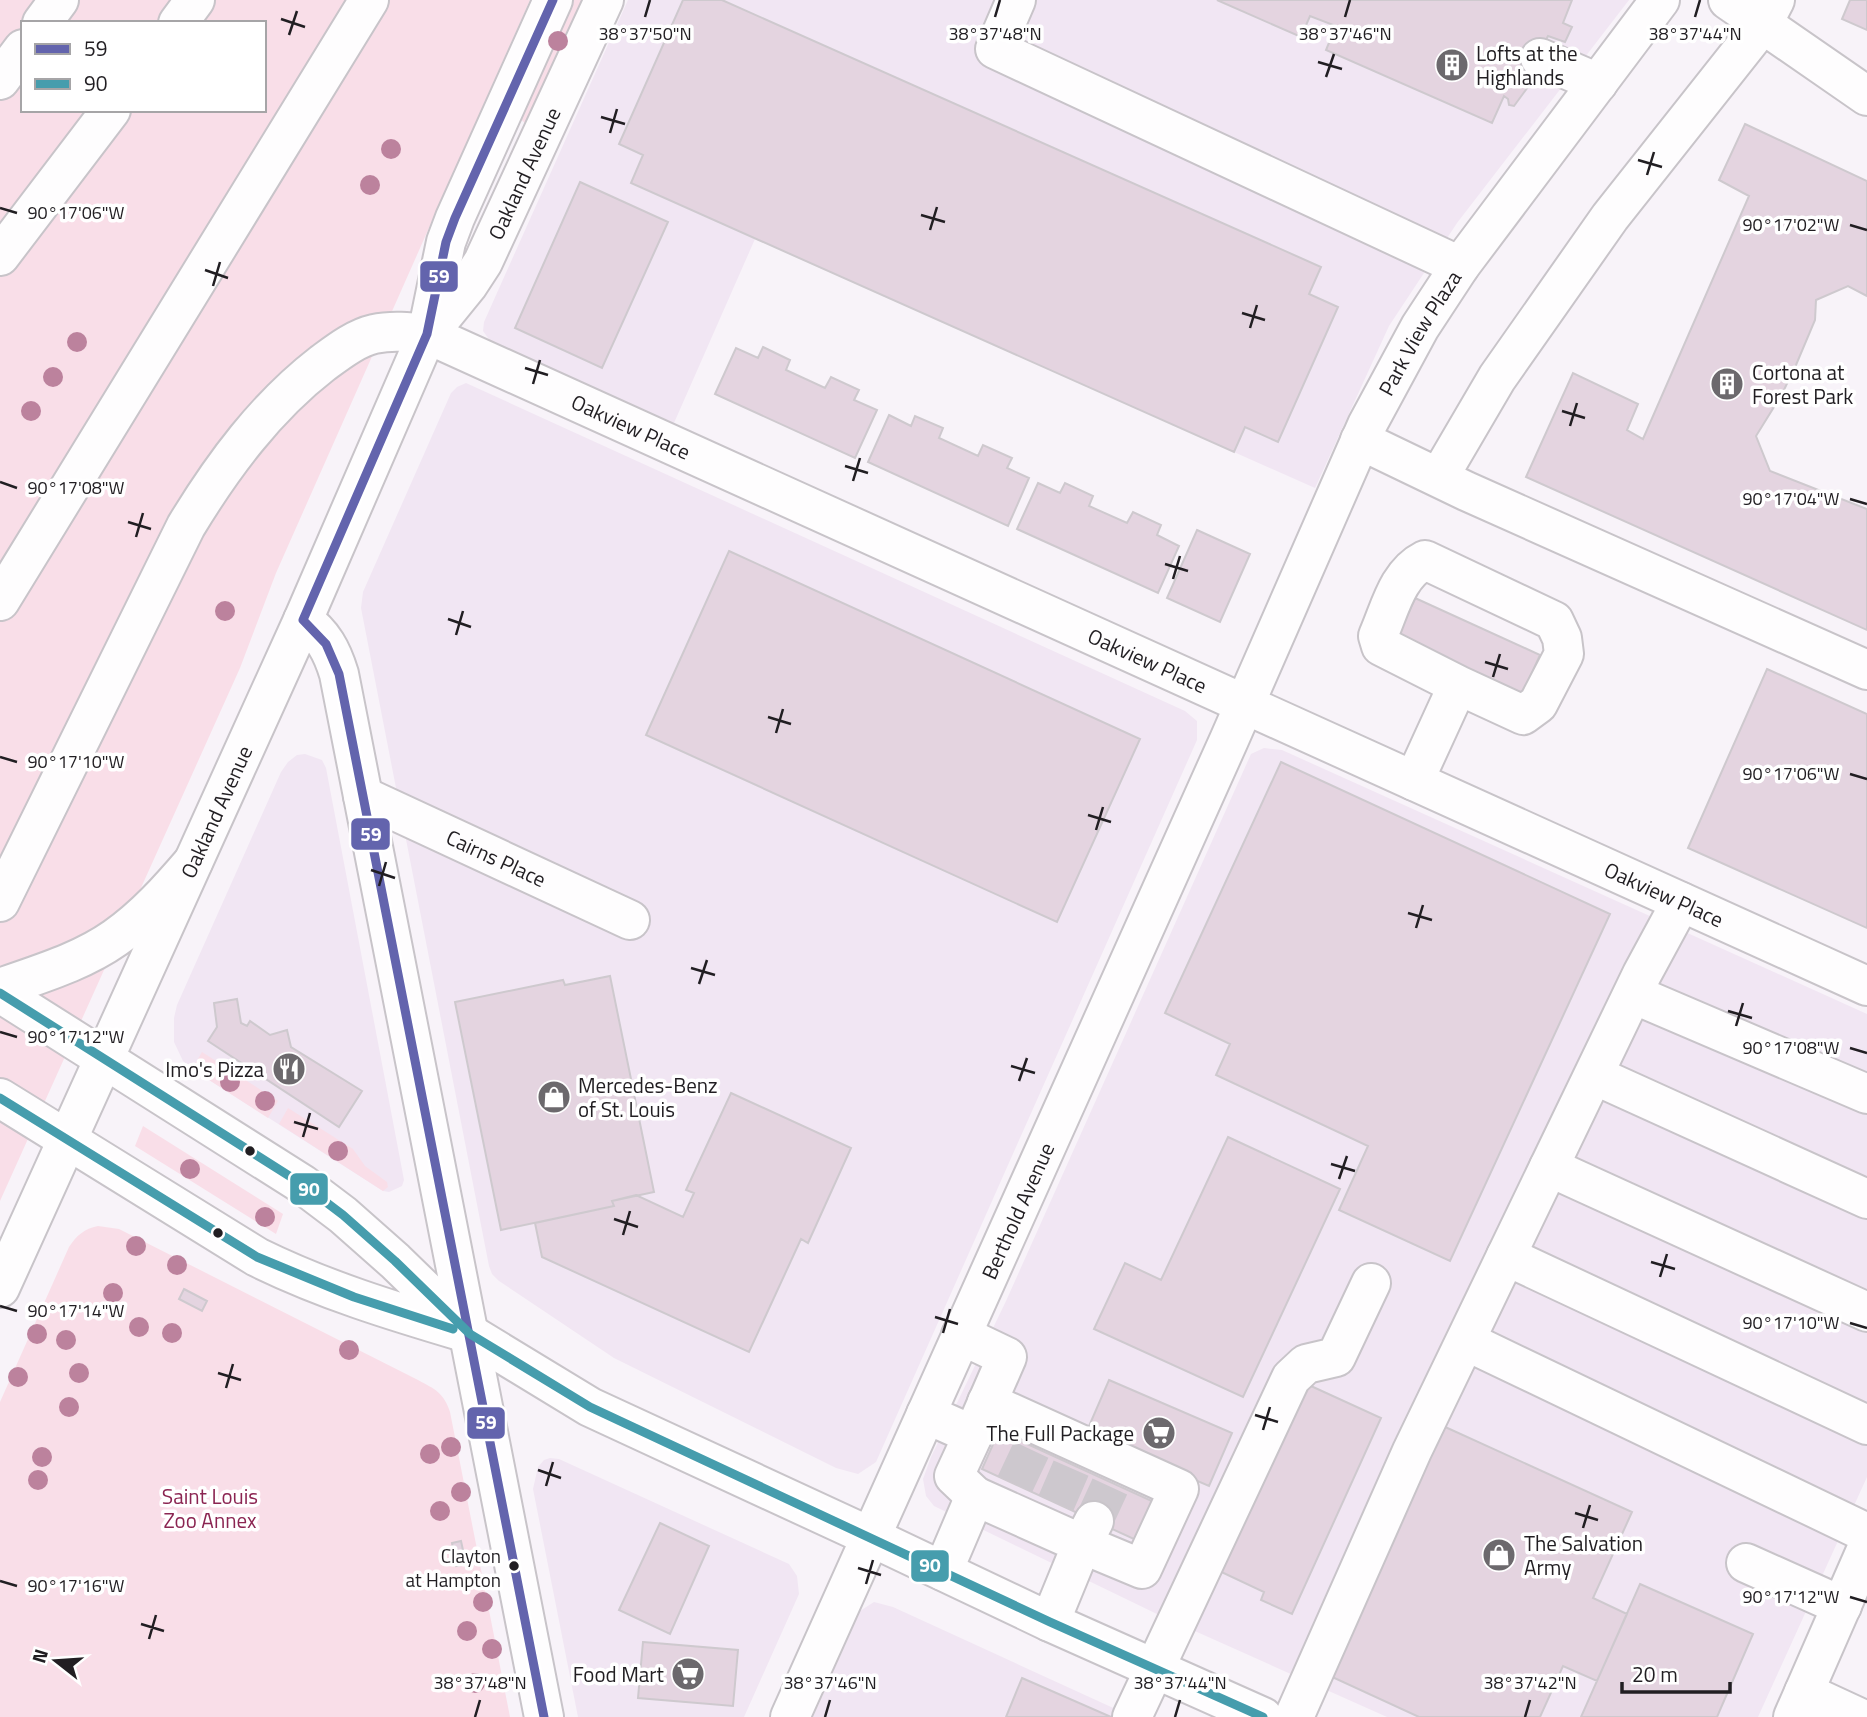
<svg xmlns="http://www.w3.org/2000/svg" width="1867" height="1717" viewBox="0 0 1867 1717" font-family="'Titillium Web',sans-serif">
	<style>
		.built { fill: #f1e6f3 }
		.green { fill: #f9dee8; fill-rule: evenodd }
		.building { fill: #e4d4e0; stroke: #cec9ce; stroke-width: 2 }
		.lines { fill: none; stroke-linecap: round; stroke-linejoin: round }
		.minor-tunnel { stroke: #cdc8ce; stroke-width: 38; stroke-dasharray: 38 19; stroke-linecap: butt }
		.minor-casing { stroke: #c8c4c9; stroke-width: 42 }
		.major-casing { stroke: #c8c4c9; stroke-width: 42 }
		.highway-casing { stroke: #c8c4c9; stroke-width: 42 }
		.minor { stroke: #fefdfe; stroke-width: 38 }
		.major { stroke: #fefdfe; stroke-width: 38 }
		.highway { stroke: #fefdfe; stroke-width: 38 }
		.bus-1-casing { stroke: #fff; stroke-width: 14 }
		.bus-2-casing { stroke: #fff; stroke-width: 14 }
		.bus-1 { stroke: #6364ad; stroke-width: 9 }
		.bus-2 { stroke: #469dad; stroke-width: 9 }
		.tree { fill: #bc829d }
		.ticks { fill: none; stroke: #211e22; stroke-width: 2.5 }
		.bus-dot { fill: #211e22; stroke: #fff; stroke-width: 2.5 }
		.labels { text-anchor: middle; dominant-baseline: central; stroke-width: 7; stroke-linejoin: round; paint-order: stroke }
		.bus-label { font-size: 19px; fill: #211e22; stroke: #fff; text-anchor: end }
		.poi-label { font-size: 21px; fill: #211e22; stroke: #fff; text-anchor: start }
		.street-label { font-size: 21px; fill: #211e22; stroke: #fff }
		.park-label { font-size: 21px; fill: #8b2552; stroke: #fff }
		.ticks-label { font-size: 18px; text-anchor: middle; fill: #211e22; stroke: #fff; stroke-width: 7; stroke-linejoin: round; paint-order: stroke }
		.line-badge { stroke: #fff; stroke-width: 2.5 }
		.badge-label { font-size: 19px; text-anchor: middle; font-weight: bold; fill: #fff }
	</style>
	<rect width="100%" height="100%" fill="#f8f3f9"/>
	<path class="built" d="M628 0H1629L1457 223 1389 326 1315 488 755 239 674 423 491 342 483 331 484 322Z
		M466 383 1185 711 1197 721V740L876 1462 858 1474 836 1468 614 1358 499 1281 492 1274 489 1266 361 608 363 592 451 393 457 387Z
		M1264 748 1282 750 1867 1014V1477L1758 1717H1387L1159 1615 934 1506 926 1496 923 1479 931 1457 1006 1301 1251 754Z
		M305 754 322 760 326 768 404 1180 402 1186 389 1192 383 1191 192 1069 183 1061 174 1042V1018L177 1005 281 772 288 762 297 755Z
		M550 1458 559 1459 789 1564 797 1576 799 1594 744 1717H578L533 1489 538 1467 544 1460Z
		M874 1602 893 1607 1133 1717H813L860 1611Z"/>
	<path class="green" d="M0 0H530L276 573 240 668 0 1201ZM23 23H264V110H23Z
		M568 0H588L526 124 517 116Z
		M202 1052 278 1101 268 1118 192 1069Z
		M288 1108 353 1149 365 1166 387 1182 388 1187 383 1191 279 1124Z
		M143 1126 283 1214 276 1234 135 1146Z
		M98 1226 119 1229 418 1380C435 1389 444 1393 450 1412L510 1717H0V1402L69 1247C77 1235 84 1229 98 1226Z"/>
	<path class="building" d="M683 0H722L1321 267 1309 294 1338 307 1278 442 1245 427 1234 452 631 183 643 155 619 144Z
		M1217 0H1572L1563 23 1572 27 1565 42 1548 36 1542 47 1539 72 1514 106 1509 105 1508 99 1504 96 1492 123 1326 50 1336 26 1310 16 1301 37Z
		M1850 0H1867V30L1842 19Z
		M1745 124 1867 181V296L1848 286 1816 300 1815 320 1796 365 1782 394 1756 436 1770 471 1867 509V630L1526 477 1573 373 1638 404 1627 430 1643 439 1749 196 1719 180Z
		M580 182 668 222 602 368 515 328Z
		M763 347 790 360 786 370 825 388 831 377 859 390 854 400 877 410 855 458 715 394 736 348 758 358Z
		M889 415 911 426 915 416 943 428 939 438 978 456 983 445 1012 458 1007 468 1029 478 1008 526 868 462Z
		M1038 483 1060 493 1065 483 1093 496 1089 506 1127 523 1133 512 1161 525 1157 535 1179 546 1158 593 1017 529Z
		M1197 530 1250 554 1220 622 1167 598Z
		M729 551 1140 739 1057 922 646 735Z
		M1415 598 1540 655 1517 706 1392 649Z
		M1767 669 1867 714V928L1688 848Z
		M1281 762 1610 914 1450 1261 1339 1210 1368 1146 1216 1075 1230 1044 1165 1013Z
		M610 976 654 1192 612 1201 614 1206 501 1230 455 1002 563 980 565 985Z
		M237 999 241 1023 247 1026 250 1021 270 1035 287 1030 291 1047 362 1091 339 1127 208 1041 217 1027 214 1003Z
		M731 1093 851 1148 808 1243 801 1239 749 1352 542 1257 535 1223 614 1206 612 1201 636 1195 683 1217 694 1193 686 1190Z
		M1228 1137 1340 1189 1243 1397 1094 1329 1125 1263 1161 1280Z
		M184 1289 207 1301 202 1311 179 1299Z
		M1109 1380 1232 1433 1209 1486 1086 1433Z
		M1300 1381 1381 1418 1292 1614 1261 1600 1264 1592 1215 1569Z
		M1443 1426 1632 1512 1593 1598 1627 1614 1597 1681 1563 1666 1540 1717H1419L1330 1676Z
		M999 1431 1154 1502 1136 1540 982 1469Z
		M660 1523 709 1546 670 1634 619 1610Z
		M461 1541 466 1564 456 1566 452 1543Z
		M1640 1584 1753 1634 1717 1717H1581Z
		M643 1642 738 1650 733 1706 638 1698Z
		M1022 1678 1111 1717H1006Z"/>
	<g class="lines">
		<path class="minor-tunnel" d="M1015 1484 1032 1448
			M1056 1503 1072 1466
			M1094 1521 1111 1484"/>
		<defs>
			<g id="minor">
				<path d="M1016 0 995 49 1460 266"/>
				<path d="M1728 0 1867 96"/>
				<path d="M1540 58 1598 83"/>
				<path id="s1" d="M429 333 468 285 483 262 604 0"/>
				<path id="s2" d="M427 334 1867 986"/>
				<path d="M1360 440 1466 491 1867 670"/>
				<path d="M1439 477 1497 378 1610 217 1762 25 1775 0"/>
				<path d="M303 620C323 634 332 651 339 674L544 1717"/>
				<path d="M1414 781 1458 685 1523 715 1538 704 1564 654 1562 638 1554 621 1425 560C1397 574 1390 609 1378 636L1381 646 1458 685"/>
				<path id="s3" d="M363 796 630 920"/>
				<path d="M1633 994 1867 1094"/>
				<path d="M1594 1075 1867 1199"/>
				<path d="M1549 1167 1867 1312"/>
				<path d="M1506 1256 1867 1425"/>
				<path id="s4" d="M0 1288 303 620 427 334 446 242 455 218 553 0"/>
				<path d="M1466 1341 1867 1533"/>
				<path d="M987 1402 1179 1489 1142 1569 1082 1544 1094 1521"/>
				<path d="M926 1414 973 1435 1007 1357 961 1335"/>
				<path d="M973 1435 954 1476 975 1496"/>
				<path d="M1746 1563 1842 1606"/>
				<path d="M943 1571 975 1496 1082 1544 1050 1622"/>
				<path d="M1804 1692 1858 1717"/>
				<path id="s5" d="M790 1717 1229 740 1367 425 1420 327 1460 266 1660 0"/>
				<path d="M1132 1717 1291 1378 1306 1364 1336 1357 1371 1283"/>
				<path d="M1294 1717 1412 1451 1642 974 1681 902"/>
				<path d="M1793 1717 1867 1548"/>
			</g>
			<path id="major" d="M0 988C39 974 81 962 115 938 145 917 169 890 193 862
				M0 993 302 1184 343 1215 395 1261 470 1334 590 1407 871 1537 1050 1622 1263 1717
				M0 1098 257 1257C324 1290 393 1311 464 1332"/>
			<path id="highway" d="M42 23 59 0
				M178 23 195 0
				M0 80 23 49
				M0 256 111 110
				M0 601 369 0
				M0 902 186 526C223 465 266 407 323 363 338 352 356 338 374 334 392 330 410 332 427 334"/>
		</defs>
		<use href="#minor" class="minor-casing"/>
		<use href="#major" class="major-casing"/>
		<use href="#highway" class="highway-casing"/>
		<use href="#minor" class="minor"/>
		<use href="#major" class="major"/>
		<use href="#highway" class="highway"/>
		<defs>
			<path id="bus-1" d="M544 1717 339 674 326 644 303 620 427 334 446 242 455 218 553 0"/>
			<path id="bus-2" d="M0 993 302 1184 343 1215 395 1261 470 1334 590 1407 1050 1622 1263 1717
				M0 1098 257 1257 354 1297 453 1329"/>
		</defs>
		<use href="#bus-1" class="bus-1-casing"/>
		<use href="#bus-2" class="bus-2-casing"/>
		<use href="#bus-1" class="bus-1"/>
		<use href="#bus-2" class="bus-2"/>
	</g>
	<g class="tree">
		<circle cx="558" cy="41" r="10"/>
		<circle cx="391" cy="149" r="10"/>
		<circle cx="370" cy="185" r="10"/>
		<circle cx="77" cy="342" r="10"/>
		<circle cx="53" cy="377" r="10"/>
		<circle cx="31" cy="411" r="10"/>
		<circle cx="225" cy="611" r="10"/>
		<circle cx="230" cy="1082" r="10"/>
		<circle cx="265" cy="1101" r="10"/>
		<circle cx="338" cy="1151" r="10"/>
		<circle cx="190" cy="1169" r="10"/>
		<circle cx="265" cy="1217" r="10"/>
		<circle cx="136" cy="1246" r="10"/>
		<circle cx="177" cy="1265" r="10"/>
		<circle cx="113" cy="1293" r="10"/>
		<circle cx="139" cy="1327" r="10"/>
		<circle cx="172" cy="1333" r="10"/>
		<circle cx="37" cy="1334" r="10"/>
		<circle cx="66" cy="1340" r="10"/>
		<circle cx="349" cy="1350" r="10"/>
		<circle cx="79" cy="1373" r="10"/>
		<circle cx="18" cy="1377" r="10"/>
		<circle cx="69" cy="1407" r="10"/>
		<circle cx="451" cy="1447" r="10"/>
		<circle cx="430" cy="1454" r="10"/>
		<circle cx="42" cy="1457" r="10"/>
		<circle cx="38" cy="1480" r="10"/>
		<circle cx="461" cy="1492" r="10"/>
		<circle cx="440" cy="1511" r="10"/>
		<circle cx="483" cy="1602" r="10"/>
		<circle cx="467" cy="1631" r="10"/>
		<circle cx="492" cy="1649" r="10"/>
		<circle cx="475" cy="1683" r="10"/>
	</g>
	<path class="ticks" d="M645 17 650 0M995 17 1000 0M1345 17 1350 0M1695 17 1700 0M281 19 305 27M289 35 297 11M1318 62 1342 69M1326 77 1334 54M601 117 625 124M610 133 617 109M1638 160 1662 167M1647 175 1654 152M0 208 17 213M921 215 945 222M1850 225 1867 230M930 230 937 207M205 270 228 278M213 286 220 262M1242 313 1265 320M1250 328 1257 305M525 368 548 375M533 384 540 360M1562 411 1585 418M1570 426 1577 403M845 466 868 473M853 481 860 458M0 482 17 488M1850 499 1867 504M128 522 151 529M136 537 143 513M1165 564 1188 571M1173 579 1180 556M448 619 471 627M456 635 463 611M1485 662 1508 669M1493 677 1500 654M768 717 791 724M776 733 783 709M0 757 17 762M1850 774 1867 779M1088 815 1111 822M1096 830 1103 807M371 870 395 878M379 886 386 862M1408 913 1432 920M1416 928 1423 905M691 968 715 975M699 984 707 960M1728 1011 1752 1018M1736 1026 1743 1003M0 1032 17 1037M1850 1048 1867 1053M1011 1066 1035 1073M1019 1081 1027 1058M294 1122 318 1129M303 1137 310 1113M1331 1164 1355 1171M1339 1179 1347 1156M614 1219 638 1227M623 1235 630 1211M1651 1262 1675 1269M1660 1277 1667 1254M0 1306 17 1311M935 1317 958 1324M1850 1323 1867 1328M943 1333 950 1309M218 1373 241 1380M226 1388 233 1364M1255 1415 1278 1422M1263 1430 1270 1407M538 1470 561 1478M546 1486 553 1462M1575 1513 1598 1520M1583 1528 1590 1505M858 1568 881 1575M0 1581 17 1586M866 1584 873 1560M1850 1597 1867 1602M141 1624 164 1631M149 1639 156 1615M475 1717 480 1700M825 1717 830 1700M1175 1717 1180 1700M1525 1717 1530 1700"/>
	<defs>
		<symbol id="building-disc" viewBox="-11 -11 22 22"><circle r="9.5" fill="#6c696d" stroke="#fff"/><path d="M-4-6H4V6H1V3H-1V6H-4ZM-2.5-4.3h1.7v1.8h-1.7ZM.8-4.3h1.7v1.8H.8ZM-2.5-1h1.7V.8h-1.7ZM.8-1h1.7V.8H.8Z" fill="#fff"/></symbol>
		<symbol id="restaurant-disc" viewBox="-11 -11 22 22"><circle r="9.5" fill="#6c696d" stroke="#fff"/><path d="M-5-6h1v4h1v-4h1v4h1v-4h1v5L-1.5 .5V6h-2V.5L-5-1ZM5-6V6H3V1.5H1.5Q1.5-4 5-6Z" fill="#fff"/></symbol>
		<symbol id="shop-disc" viewBox="-11 -11 22 22"><circle r="9.5" fill="#6c696d" stroke="#fff"/><path d="M-5-2.5h2.3a2.7 3.5 0 0 1 5.4 0H5L5.5 6h-11ZM-1.5-2.5h3a1.5 2.3 0 0 0-3 0Z" fill="#fff"/></symbol>
		<symbol id="supermarket-disc" viewBox="-11 -11 22 22"><circle r="9.5" fill="#6c696d" stroke="#fff"/><path d="M-6-5.5h2.5l.6 2H6L4.5 2H-2.5L-4.4-4H-6ZM-1.5 3.2a1.3 1.3 0 1 0 .1 0ZM3 3.2a1.3 1.3 0 1 0 .1 0Z" fill="#fff"/></symbol>
	</defs>
	<g fill-rule="evenodd">
		<use href="#building-disc" x="1433" y="46" width="38" height="38"/>
		<use href="#building-disc" x="1708" y="365" width="38" height="38"/>
		<use href="#restaurant-disc" x="270" y="1050" width="38" height="38"/>
		<use href="#shop-disc" x="535" y="1078" width="38" height="38"/>
		<use href="#supermarket-disc" x="1140" y="1414" width="38" height="38"/>
		<use href="#shop-disc" x="1480" y="1536" width="38" height="38"/>
		<use href="#supermarket-disc" x="669" y="1655" width="38" height="38"/>
	</g>
	<g class="bus-dot">
		<circle cx="250" cy="1151" r="6"/>
		<circle cx="218" cy="1233" r="6"/>
		<circle cx="514" cy="1566" r="6"/>
	</g>
	<g class="labels">
		<g class="bus-label">
			<text x="501" y="1555">Clayton<tspan x="501" dy="24">at Hampton</tspan></text>
		</g>
		<g class="poi-label">
			<text x="1476" y="53">Lofts at the<tspan x="1476" dy="24">Highlands</tspan></text>
			<text x="1752" y="372">Cortona at<tspan x="1752" dy="24">Forest Park</tspan></text>
			<text x="264" y="1069" text-anchor="end">Imo's Pizza</text>
			<text x="578" y="1085">Mercedes-Benz<tspan x="578" dy="24">of St. Louis</tspan></text>
			<text x="1134" y="1433" text-anchor="end">The Full Package</text>
			<text x="1524" y="1543">The Salvation<tspan x="1524" dy="24">Army</tspan></text>
			<text x="664" y="1674" text-anchor="end">Food Mart</text>
		</g>
		<g class="street-label">
			<text stroke="none"><textPath href="#s1" startOffset="187">Oakland Avenue</textPath></text>
			<text stroke="none"><textPath href="#s5" startOffset="1521">Park View Plaza</textPath></text>
			<text stroke="none"><textPath href="#s2" startOffset="224">Oakview Place</textPath></text>
			<text stroke="none"><textPath href="#s2" startOffset="791">Oakview Place</textPath></text>
			<text stroke="none"><textPath href="#s4" startOffset="523">Oakland Avenue</textPath></text>
			<text stroke="none"><textPath href="#s3" startOffset="147">Cairns Place</textPath></text>
			<text stroke="none"><textPath href="#s2" startOffset="1358">Oakview Place</textPath></text>
			<text stroke="none"><textPath href="#s5" startOffset="555">Berthold Avenue</textPath></text>
		</g>
		<g class="park-label">
			<text x="210" y="1496">Saint Louis<tspan x="210" dy="24">Zoo Annex</tspan></text>
		</g>
	</g>
	<g class="ticks-label">
		<text x="645" y="40">38°37'50"N</text>
		<text x="995" y="40">38°37'48"N</text>
		<text x="1345" y="40">38°37'46"N</text>
		<text x="1695" y="40">38°37'44"N</text>
		<text x="76" y="219">90°17'06"W</text>
		<text x="1791" y="231">90°17'02"W</text>
		<text x="76" y="494">90°17'08"W</text>
		<text x="1791" y="505">90°17'04"W</text>
		<text x="76" y="768">90°17'10"W</text>
		<text x="1791" y="780">90°17'06"W</text>
		<text x="76" y="1043">90°17'12"W</text>
		<text x="1791" y="1054">90°17'08"W</text>
		<text x="76" y="1317">90°17'14"W</text>
		<text x="1791" y="1329">90°17'10"W</text>
		<text x="76" y="1592">90°17'16"W</text>
		<text x="1791" y="1603">90°17'12"W</text>
		<text x="480" y="1689">38°37'48"N</text>
		<text x="830" y="1689">38°37'46"N</text>
		<text x="1180" y="1689">38°37'44"N</text>
		<text x="1530" y="1689">38°37'42"N</text>
	</g>
	<g class="line-badge">
		<rect x="419" y="260" width="40" height="33" rx="7" fill="#6364ad"/>
		<rect x="350" y="817" width="41" height="34" rx="7" fill="#6364ad"/>
		<rect x="289" y="1172" width="40" height="34" rx="7" fill="#469dad"/>
		<rect x="466" y="1406" width="40" height="34" rx="7" fill="#6364ad"/>
		<rect x="910" y="1549" width="40" height="34" rx="7" fill="#469dad"/>
	</g>
	<g class="badge-label">
		<text x="439" y="283">59</text>
		<text x="371" y="841">59</text>
		<text x="309" y="1196">90</text>
		<text x="486" y="1429">59</text>
		<text x="930" y="1572">90</text>
	</g>
	<rect x="21" y="21" width="245" height="91" fill="#ffffff" stroke="#a6a5a7" stroke-width="2"/>
	<rect x="35" y="44" width="35" height="10" fill="#6364ad" stroke="#a6a5a7" stroke-width="2"/>
	<text x="84" y="56" font-size="21" fill="#211e22">59</text>
	<rect x="35" y="79" width="35" height="10" fill="#469dad" stroke="#a6a5a7" stroke-width="2"/>
	<text x="84" y="91" font-size="21" fill="#211e22">90</text>
	<g transform="translate(56 1661) rotate(287)" stroke="#ffffff" stroke-width="5" paint-order="stroke">
	<path d="M0-5L12 26L0 18L-12 26Z" fill="#211e22"/>
	<text y="-10" font-size="19" font-weight="bold" text-anchor="middle" fill="#211e22">N</text>
	</g>
	<path d="M1622 1682v10h108v-10" fill="none" stroke="#211e22" stroke-width="3.5"/>
	<text x="1632" y="1682" font-size="21" fill="#211e22" stroke="#ffffff" stroke-width="5" paint-order="stroke">20 m</text>
</svg>
